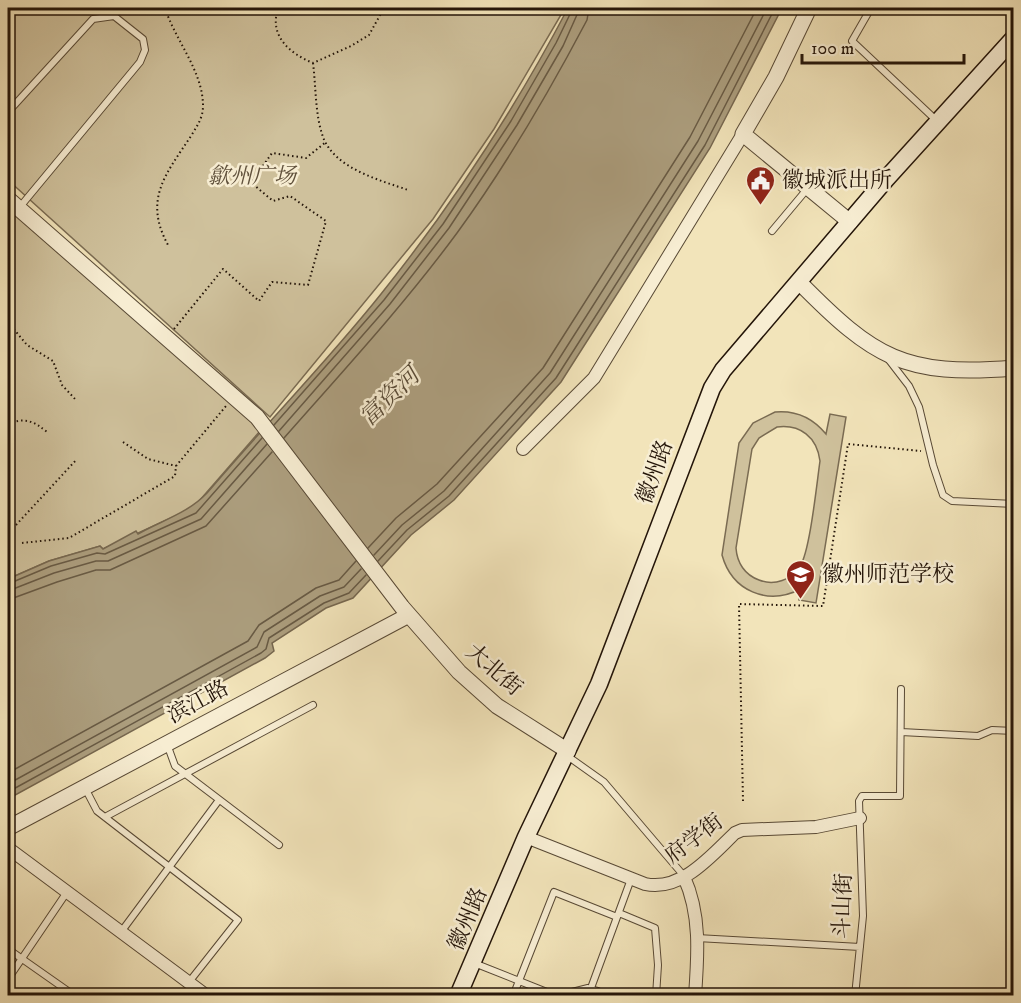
<svg xmlns="http://www.w3.org/2000/svg" width="1021" height="1003" viewBox="0 0 1021 1003" font-family="'IM FELL DW Pica','Noto Serif SC',serif">
	<style>
		.green { fill: #cfc19c; stroke: #7a6b52; stroke-width: 1.5; fill-rule: evenodd }
		.water { fill: #ac9e7e; stroke: #76674f; stroke-width: 1.5 }
		.lines { fill: none; stroke-linecap: round; stroke-linejoin: round }
		.shore { stroke: #685a44; stroke-width: 1.5 }
		.service-casing { stroke: #584935; stroke-width: 8 }
		.minor-casing { stroke: #584935; stroke-width: 14 }
		.tertiary-casing { stroke: #584935; stroke-width: 17 }
		.secondary-casing { stroke: #241509; stroke-width: 19 }
		.path { stroke: #241509; stroke-width: 2; stroke-dasharray: 1.5 3; stroke-linecap: butt }
		.service { stroke: #f7edd2; stroke-width: 6 }
		.minor { stroke: #f7edd2; stroke-width: 12 }
		.tertiary { stroke: #f7edd2; stroke-width: 15 }
		.secondary { stroke: #f7edd2; stroke-width: 16 }
		.labels { text-anchor: middle; dominant-baseline: central; stroke-width: 5; stroke-linejoin: round; paint-order: stroke }
		.park-label { font-size: 22px; font-style: italic; fill: #60513c; stroke: #f7edd2 }
		.poi-label { font-size: 22px; fill: #241509; stroke: #f7edd2; text-anchor: start }
		.street-label { font-size: 22px; fill: #241509; stroke: #f7edd2 }
		.water-label { font-size: 24px; font-style: italic; fill: #5a4c38; stroke: #f7edd2 }
	</style>
	<rect width="100%" height="100%" fill="#f2e4ba"/>
	<filter id="stains"><feTurbulence type="fractalNoise" baseFrequency=".00333" numOctaves="4"/><feColorMatrix values="0 0 0 0 .2 0 0 0 0 .09 0 0 0 0 .02 0 0 0 .5 -.17"/></filter>
	<radialGradient id="worn" r=".72"><stop offset=".6" stop-color="#630" stop-opacity="0"/><stop offset="1" stop-color="#630" stop-opacity=".3"/></radialGradient>
	<path class="green" d="M8 8H565L494 129 433 219 270 417 8 180Z
		M8 207 254 420 260 431 193 508 103 549 100 546 49 561 8 579Z
		M775 412C796 410 812 417 826 434L830 414 846 417 816 603 799 600 801 589C767 606 732 591 722 555L739 443 753 423ZM777 427C800 424 817 437 820 461 817 481 810 552 800 566 792 580 774 586 759 580 745 575 737 563 736 548L752 449 759 438Z"/>
	<path class="water" d="M568 8H782L710 148 561 382 454 500 411 535 353 598 326 608 272 643 274 651 265 658 8 799V579L49 561 100 546 103 549 136 531 138 534C163 520 188 513 207 493 264 426 326 363 381 294 453 204 515 109 568 8Z"/>
	<g class="lines">
		<path class="shore" d="M274 425 384 300 443 224 511 121 556 43 573 8
			M279 431 390 304 449 228 517 125 563 46 580 8
			M284 438C343 371 404 305 457 233 506 166 548 94 587 20L589 8
			M368 548 396 518 437 484 543 368 690 137 757 8
			M374 555 402 525 444 491 550 373 698 141 767 8
			M378 561 407 530 449 496 556 378 705 145 775 8
			M8 584 51 566 97 553 105 554 196 513 262 438
			M8 591 54 573 96 561H108L201 519 267 444
			M8 600 57 582 96 570H110L206 526 272 452
			M8 773 248 641 259 625 316 588 339 580 356 561
			M8 784 257 647 264 632 320 596 344 587 361 569
			M8 792 261 653 266 649 269 638 324 603 349 593 366 575"/>
		<defs>
			<path id="service" d="M871 8 852 41 937 121
				M8 112 93 19 114 16 143 39 145 50 140 62 19 208
				M772 231 808 188
				M889 360 909 386 919 407 933 465 943 495 952 501 1014 504
				M901 732 978 736 992 730 1014 731
				M167 744 175 766 279 845
				M566 755 604 782 684 876
				M85 788 97 811 238 920 189 982
				M105 817 313 705
				M619 913 655 928 658 965 656 996
				M121 932 219 800
				M697 938 860 947
				M8 949 75 996
				M474 963 557 996
				M8 979 67 892
				M591 988 631 879
				M513 996 554 892 617 917
				M571 996 572 992 588 988 598 991 600 996
				M855 996 863 916 859 801 862 796H900L901 689"/>
			<path id="minor" d="M523 449 594 378 743 134
				M526 837 645 884C681 892 711 856 735 833L742 830 816 827 860 818
				M8 848 207 996
				M684 877C701 914 698 955 695 996"/>
			<path id="tertiary" d="M809 8 776 77 743 134 850 222
				M8 199 257 417 402 607 459 672 497 706 568 751
				M799 282C874 358 904 377 1014 368
				M8 828 409 615"/>
			<path id="secondary" d="M458 996 526 837 599 684 712 388 723 370 887 178 1014 38"/>
		</defs>
		<use href="#service" class="service-casing"/>
		<use href="#minor" class="minor-casing"/>
		<use href="#tertiary" class="tertiary-casing"/>
		<use href="#secondary" class="secondary-casing"/>
		<path class="path" d="M165 8C175 40 203 71 203 106 203 118 197 126 191 136 166 174 143 199 168 245
			M278 8C269 36 289 53 313 63L351 46 369 35 384 8
			M313 63C316 86 315 115 323 137 335 169 380 180 408 190
			M8 227 12 231
			M8 322 27 345 53 361 62 385 75 399
			M174 329 223 269 259 301 272 282 308 285 326 221 290 196 273 201 254 185 253 180 272 153 306 158 326 142
			M8 424C24 417 34 421 47 432
			M123 442 148 459 176 466
			M16 525 77 459
			M22 543 69 538 175 476 176 466 226 406
			M743 801 739 604 823 606 848 444 921 451"/>
		<use href="#service" class="service"/>
		<use href="#minor" class="minor"/>
		<use href="#tertiary" class="tertiary"/>
		<use href="#secondary" class="secondary"/>
	</g>
	<defs>
		<symbol id="civic-pin" viewBox="-11 -11 22 30"><path d="M0 17L-7.5 6A9.5 9.5 0 1 1 7.5 6Z" fill="#8f2418" stroke="#f7edd2"/><path d="M-.6-6.5H3V-4.5H.6V-3L4-1V1h2V6H-6V1h2V-1L-.6-3ZM-1.2 2.5V6h2.4V2.5Z" fill="#fff"/></symbol>
		<symbol id="school-pin" viewBox="-11 -11 22 30"><path d="M0 17L-7.5 6A9.5 9.5 0 1 1 7.5 6Z" fill="#8f2418" stroke="#f7edd2"/><path d="M0-5L7-2L0 1L-7-2ZM-4 1L0 2.5L4 1V4Q0 6-4 4Z" fill="#fff"/></symbol>
	</defs>
	<g fill-rule="evenodd">
		<use href="#civic-pin" x="744" y="164" width="33" height="45"/>
		<use href="#school-pin" x="784" y="558" width="33" height="45"/>
	</g>
	<g class="labels">
		<g class="park-label">
			<text x="252" y="176">歙州广场</text>
		</g>
		<g class="poi-label">
			<text x="782" y="180">徽城派出所</text>
			<text x="822" y="574">徽州师范学校</text>
		</g>
		<g class="street-label">
			<text transform="translate(655 472) rotate(-70)">徽州路</text>
			<text transform="translate(494 670) rotate(41)">大北街</text>
			<text transform="translate(198 702) rotate(-28)">滨江路</text>
			<text transform="translate(694 839) rotate(-37)">府学街</text>
			<text transform="translate(843 906) rotate(-88)">斗山街</text>
			<text transform="translate(468 919) rotate(-67)">徽州路</text>
		</g>
		<g class="water-label">
			<text transform="translate(390 397) rotate(-44)">富资河</text>
		</g>
	</g>
	<rect width="1021" height="1003" fill="none" stroke="#f2e4ba" stroke-width="30"/>
	<rect x="9" y="9" width="1003" height="985" fill="none" stroke="#241509" stroke-width="3"/>
	<rect x="15" y="15" width="991" height="973" fill="none" stroke="#241509" stroke-width="1.5"/>
	<path d="M802 54v9h162v-9" fill="none" stroke="#241509" stroke-width="3"/>
	<text x="811" y="54" font-size="18" fill="#241509" stroke="#f7edd2" stroke-width="4.5" paint-order="stroke">100 m</text>
	<rect width="100%" height="100%" filter="url(#stains)"/>
	<rect width="100%" height="100%" fill="url(#worn)"/>
</svg>
